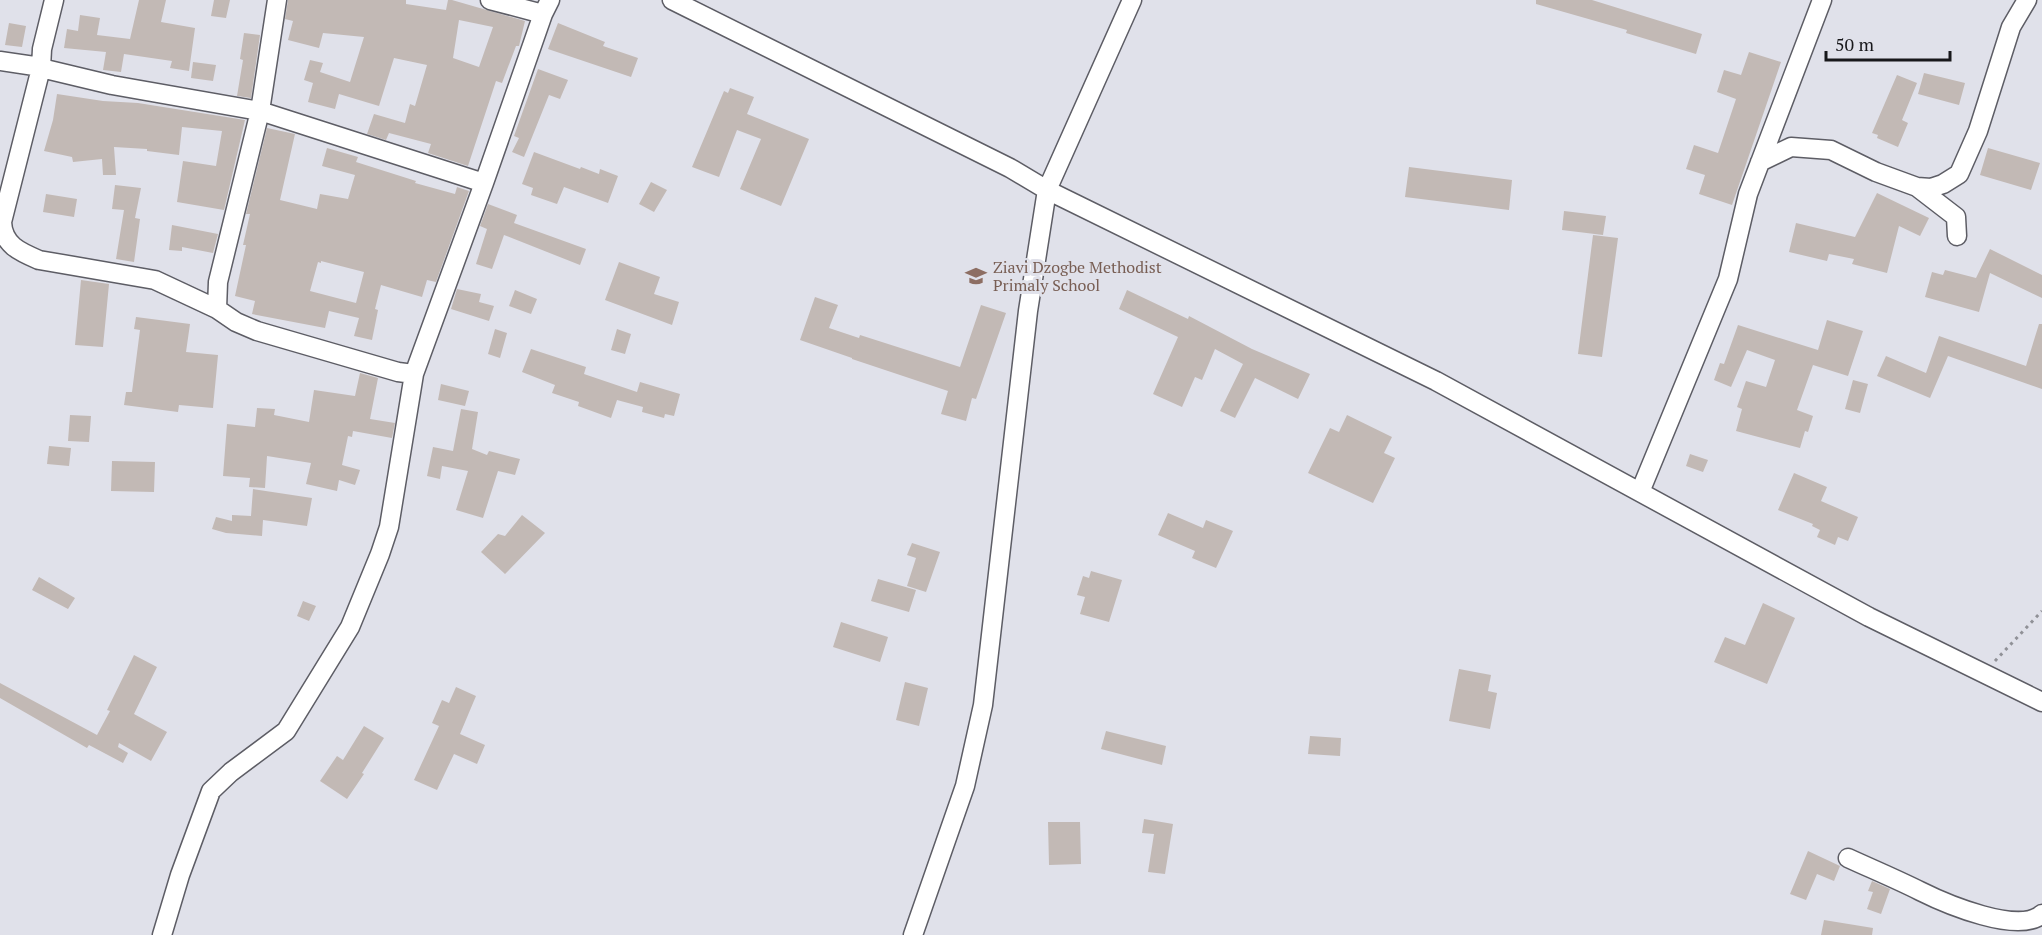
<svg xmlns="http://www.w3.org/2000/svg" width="2042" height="935" viewBox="0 0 2042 935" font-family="'PT Serif',serif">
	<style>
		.building { fill: #c2b9b5; fill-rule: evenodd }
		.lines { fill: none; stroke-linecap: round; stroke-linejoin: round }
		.minor-casing { stroke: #5d5d65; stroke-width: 21 }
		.path { stroke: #909197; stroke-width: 3; stroke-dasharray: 3 4.5; stroke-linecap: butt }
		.minor { stroke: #fff; stroke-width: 18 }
		.labels { text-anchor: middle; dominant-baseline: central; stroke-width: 6; stroke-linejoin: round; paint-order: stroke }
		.education-label { font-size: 16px; fill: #785e54; stroke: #e0e1ea; text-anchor: start }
	</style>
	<rect width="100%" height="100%" fill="#e0e1ea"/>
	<path class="building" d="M139 0H166L161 22 195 28 189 71 170 68 172 61 124 54 121 72 103 70 106 52 64 48 67 29 78 31 80 15 100 18 97 35 130 39Z
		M214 0H230L226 18 211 16Z
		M288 0H406V4L446 10 448 0H452L525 21 519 46H516L502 83 496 81 468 166 428 153 431 144 389 133 386 140 367 134 374 114 405 123 410 104 415 106 427 65 394 58 379 106 339 94 335 109 308 102 313 83 304 80 310 60 323 63 320 72 350 82 364 37 323 33 319 48 288 40 293 21 285 19ZM459 20 493 27 479 67 453 58Z
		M1536 0H1592L1702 34 1696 54 1626 33 1627 30 1536 4Z
		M9 23 26 26 22 47 5 45Z
		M558 23 605 42 603 46 638 58 631 77 548 49Z
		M244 33 260 35 251 98 237 96 243 60 240 59Z
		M1749 52 1781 62 1732 205 1699 194 1705 175 1686 169 1694 145 1718 153 1736 99 1717 92 1724 70 1741 75Z
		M193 62 216 65 213 81 191 78Z
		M538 69 568 80 560 99 549 95 524 157 512 152 519 138 514 136Z
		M1924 73 1965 83 1959 105 1918 94Z
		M1897 75 1917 83 1902 120 1908 123 1898 147 1877 138 1878 135 1872 133Z
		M730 88 754 97 747 114 809 139 781 206 740 189 761 139 737 130 719 177 692 167 724 91 728 93Z
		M57 94 103 101 138 103 245 120 224 210 177 202 183 161 216 166 222 131 182 127 179 155 147 151V149L114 147 116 175H103L102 159 73 162 72 157 44 151 53 120Z
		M267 128 295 134 280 200 317 209 320 194 348 199 355 175 322 166 327 148 358 157 356 162 416 181 415 183 455 194 457 187 469 191 436 282 427 280 422 297 381 285 375 309 378 310 372 340 354 336 359 318 329 311 325 328 252 314 255 301 235 296 246 245H243L250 214H246ZM321 261 364 272 356 303 310 291 318 262 321 263Z
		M1988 148 2040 163 2031 190 1980 175Z
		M534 152 580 169 581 167 599 174 600 169 618 176 608 203 564 187 557 204 531 195 533 188 522 184Z
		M1409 167 1512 180 1509 210 1405 197Z
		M651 182 667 190 654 212 639 204Z
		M115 185 141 188 135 218 140 219 134 262 116 259 124 210 112 209Z
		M1877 193 1929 218 1920 236 1899 226 1887 273 1852 264 1854 259 1829 254 1827 261 1789 252 1796 223 1855 237Z
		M46 194 77 199 74 217 43 212Z
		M488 204 517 215 514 223 586 249 580 265 504 235 492 269 476 264 487 229 480 226Z
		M1564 211 1606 216 1603 235 1562 230Z
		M172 225 218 234 213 253 182 247V251L169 250Z
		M1593 235 1618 238 1602 357 1578 354Z
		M1990 249 2042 275V298L1990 273 1979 312 1925 297 1932 272 1943 275 1945 270 1976 278Z
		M619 262 660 277 654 294 679 302 672 325 605 300Z
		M81 280 109 284 103 347 75 345Z
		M457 289 481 294 479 302 494 306 489 321 451 309Z
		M515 290 537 299 531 314 509 306Z
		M1127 290 1188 319 1189 316 1252 349 1310 374 1298 399 1255 378 1235 418 1220 411 1243 364 1215 349 1202 380 1195 377 1182 407 1153 394 1178 337 1119 309Z
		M815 297 838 305 829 328 859 338 860 335 960 367 981 305 1006 313 976 399 972 398 966 421 941 414 948 391 852 359V358L800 340Z
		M136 317 190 324 186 352 218 355 213 408 179 405 178 412 124 405 126 392H132L140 330 134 329Z
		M1827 320 1863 331 1848 376 1813 365 1797 410 1813 416 1808 432 1805 431 1800 448 1736 431 1742 409 1737 407 1746 381 1766 387 1775 360 1747 350 1731 387 1714 380 1720 363 1724 364 1738 325 1818 350Z
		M2039 324H2042V389L1948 356 1930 398 1877 376 1886 356 1926 373 1939 336 2026 366Z
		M495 329 507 333 500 358 488 354Z
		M617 329 631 334 625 354 611 350Z
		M531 349 586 367 584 374 637 392 640 382 680 394 674 416 665 414 664 418 642 412 643 407 617 400 611 418 578 406 579 402 552 393 555 385 522 372Z
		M360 373 378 378 370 419 395 423 392 438 353 431 352 437 348 436 342 465 360 470 355 485 339 480 337 491 306 484 311 463 267 456 265 488 249 487 250 478 223 476 227 424 255 427 257 408 275 409 274 415 309 422 314 390 355 396Z
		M1853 380 1868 384 1860 413 1845 409Z
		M441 384 469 391 465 406 438 400Z
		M461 409 478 412 472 449 487 455 489 451 520 459 515 475 498 471 483 518 456 510 468 471 442 466 440 479 427 476 433 447 453 451Z
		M70 415 91 416 89 442 68 441Z
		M1347 415 1392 437 1384 453 1395 458 1373 503 1308 473 1330 428 1339 432Z
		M49 446 71 448 69 466 47 464Z
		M1690 454 1708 460 1703 472 1686 466Z
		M112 461 155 462 154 492 111 491Z
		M1794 473 1827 487 1821 501 1858 517 1848 541 1838 537 1835 545 1817 537 1820 530 1812 526 1813 524 1778 510Z
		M253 489 312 498 307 526 263 520 262 536 226 533 212 529 216 517 232 521V515L251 516Z
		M1168 513 1203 528 1206 520 1233 531 1216 568 1192 558 1195 551 1158 535Z
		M522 515 545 533 505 574 481 552 498 534 505 536Z
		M912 543 940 552 926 592 907 586 916 558 907 555Z
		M1091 571 1122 580 1109 622 1080 614 1085 597 1077 595 1083 576 1089 578Z
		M39 577 75 598 68 609 32 590Z
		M878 579 916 590 909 612 871 601Z
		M303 601 316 606 309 621 297 616Z
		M1763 603 1795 618 1767 684 1714 662 1725 637 1745 645Z
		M841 622 888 637 880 662 833 647Z
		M134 655 157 667 134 714 167 732 151 761 119 743 118 747 128 753 123 763 89 745 87 748 0 698V683L97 735 110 711 107 710Z
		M1459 669 1491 675 1488 691 1497 693 1490 729 1449 721Z
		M905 682 928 688 919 726 896 720Z
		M456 687 476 696 460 734 485 745 477 764 454 754 437 790 414 780 439 726 432 723 442 700 449 703Z
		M364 726 384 738 362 773 364 774 347 799 320 781 337 756 343 760Z
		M1106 731 1166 746 1162 765 1101 749Z
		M1310 736 1341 738 1340 756 1308 754Z
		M1144 819 1173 824 1165 874 1148 872 1154 834 1142 833Z
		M1048 822H1080L1081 864 1049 865Z
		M1808 851 1840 866 1834 881 1817 874 1806 900 1790 894Z
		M1872 881 1890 889 1881 914 1867 909 1873 892 1868 891Z
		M1824 920 1873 928 1872 935H1821Z"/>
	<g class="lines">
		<defs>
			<path id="minor" d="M54 0 42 49 41 68 2 222C3 245 20 252 39 260L155 280 217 309 236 322 257 331 398 372 414 374
				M490 0 543 14
				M672 0 1010 168 1047 190 1436 381 1869 617 2042 702
				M0 61 41 67
				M41 68 112 85 260 111 484 183
				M1760 162 1791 147 1831 150 1876 172 1917 187 1956 217 1957 236
				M1917 187 1931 188 1943 184 1959 174 1978 131 2011 27 2027 0
				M217 309 218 282 260 111 277 0
				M1640 492 1728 279 1748 194 1822 0
				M1848 858C1872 869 1896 879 1920 891 1946 904 2019 935 2042 914
				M162 935 180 875 211 791 231 772 286 731 350 627 380 554 389 527 414 374 484 183 543 14 550 0
				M913 935 965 786 983 705 1028 311 1047 190 1132 0"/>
		</defs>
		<use href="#minor" class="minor-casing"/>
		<path class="path" d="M1995 661 2042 611"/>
		<use href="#minor" class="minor"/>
	</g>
	<defs>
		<symbol id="school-bare" viewBox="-9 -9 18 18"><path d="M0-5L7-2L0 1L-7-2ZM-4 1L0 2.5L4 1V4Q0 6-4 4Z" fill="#8d6e63" stroke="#e0e1ea" stroke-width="2.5" paint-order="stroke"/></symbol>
	</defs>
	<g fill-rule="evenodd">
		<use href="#school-bare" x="961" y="261" width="30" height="30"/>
	</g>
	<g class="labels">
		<g class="education-label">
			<text x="993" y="267">Ziavi Dzogbe Methodist<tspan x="993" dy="18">Primaly School</tspan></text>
		</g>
	</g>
	<path d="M1826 51v9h124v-9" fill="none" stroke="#18181b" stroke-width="3"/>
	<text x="1835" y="51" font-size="18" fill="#18181b" stroke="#e0e1ea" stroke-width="4.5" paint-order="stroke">50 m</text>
</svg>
